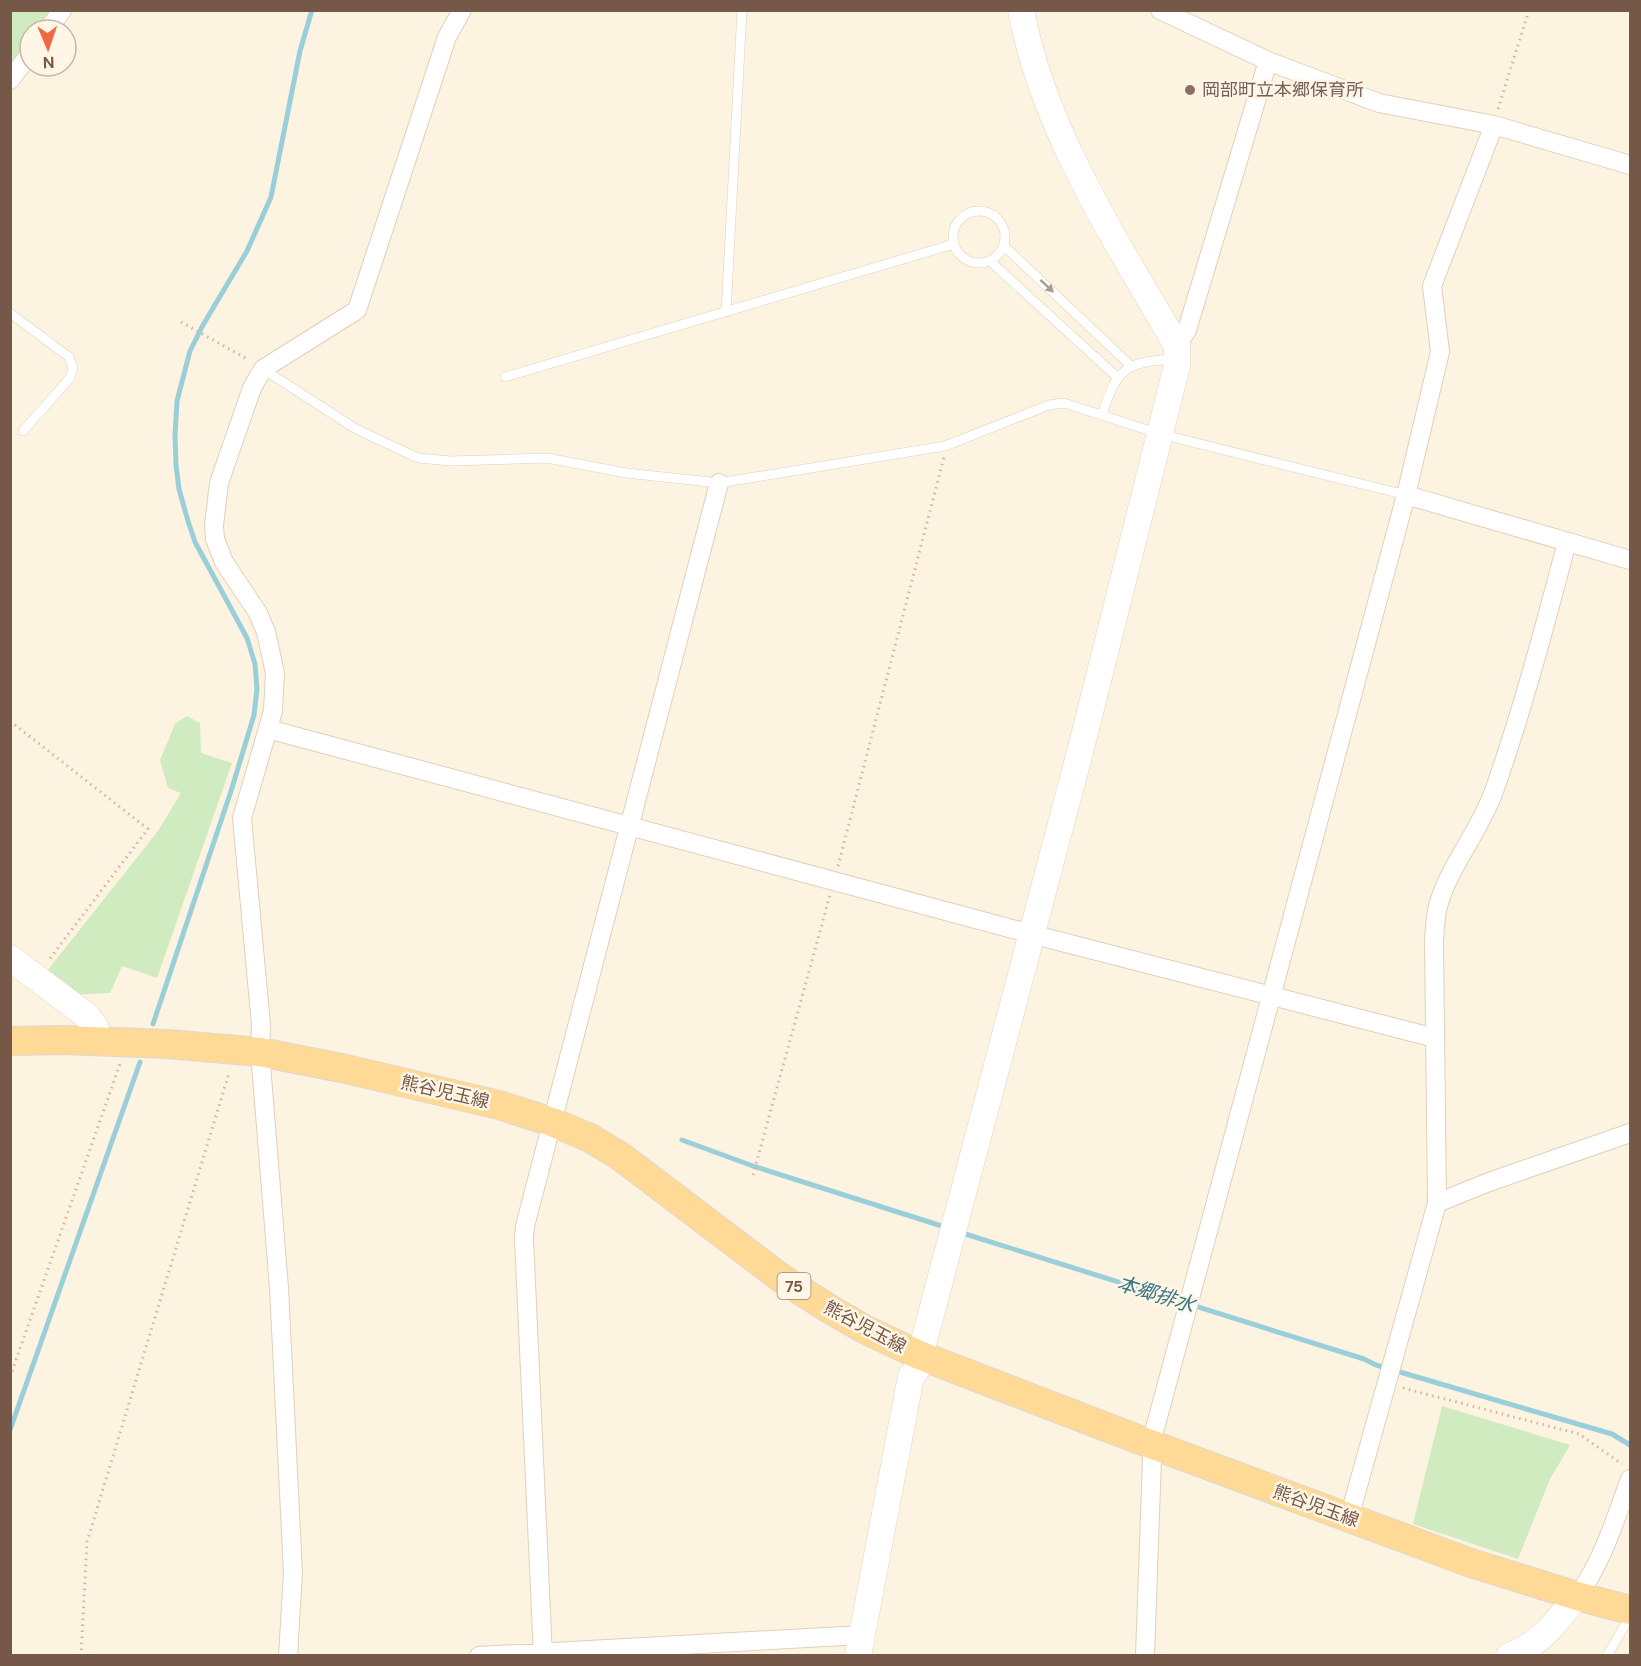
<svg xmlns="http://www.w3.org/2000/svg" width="1641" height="1666" viewBox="0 0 1641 1666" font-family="'DM Sans','Noto Sans JP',sans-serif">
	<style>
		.green { fill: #d0ebbf }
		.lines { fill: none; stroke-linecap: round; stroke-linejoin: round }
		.stream { stroke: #9acfda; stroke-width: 5 }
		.lane-casing { stroke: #e2cfbc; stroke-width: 10 }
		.street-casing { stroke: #e2cfbc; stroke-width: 20 }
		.secondary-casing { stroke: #e9d2bc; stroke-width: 27 }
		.primary-casing { stroke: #ded7d3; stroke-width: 30 }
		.path { stroke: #d9b39a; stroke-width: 3; stroke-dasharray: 1.5 4.5; stroke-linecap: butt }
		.lane { stroke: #fff; stroke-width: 9 }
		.street { stroke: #fff; stroke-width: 18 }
		.secondary { stroke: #fff; stroke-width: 26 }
		.primary { stroke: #ffd996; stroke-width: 28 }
		.oneway { fill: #ac9b91 }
		.education-dot { fill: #8d6e63; stroke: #fff6e8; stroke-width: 2 }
		.labels { text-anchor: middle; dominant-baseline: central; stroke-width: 5; stroke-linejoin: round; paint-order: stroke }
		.shield { fill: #fff6e8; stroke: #9e8777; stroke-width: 1.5 }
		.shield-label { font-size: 16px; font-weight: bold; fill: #755847 }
		.education-label { font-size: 18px; fill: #785e54; stroke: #fff6e8; text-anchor: start }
		.street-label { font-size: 18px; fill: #755847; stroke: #fff6e8 }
		.water-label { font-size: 20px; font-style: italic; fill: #3c7783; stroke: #fff6e8 }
	</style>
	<rect width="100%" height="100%" fill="#fdf3e1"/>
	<path class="green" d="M11 11H54L41 30H30V46L11 74Z
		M187 716 200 723 201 753 232 763 157 978 122 966 110 993 73 995 47 971 158 831 181 793 168 788 160 760 175 724Z
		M1442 1406 1570 1445 1550 1479 1518 1559 1413 1524Z"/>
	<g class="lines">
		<path class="stream" d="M153 1024 232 788 254 715 257 689 255 664 247 638 195 542 188 521 179 489 176 465 175 435 177 401 190 351 203 325 247 251 271 197 300 51 312 10
			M682 1140 753 1166 948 1228
			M959 1232 1364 1359 1376 1365 1612 1434 1630 1445
			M10 1430 140 1062"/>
		<defs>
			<path id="lane" d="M953 237a26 26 0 1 1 52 0a26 26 0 1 1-52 0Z
				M1004 246 1131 366
				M990 261 1117 377
				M726 312 742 10
				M10 313 69 357 73 368 70 378 23 431
				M263 369 356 429 418 458 451 461 547 458 626 473 719 483 945 446 1049 405 1064 403 1160 434 1406 495
				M505 377 954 244
				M1102 415C1117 367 1126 362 1175 359
				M1607 1656 1630 1616"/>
			<path id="street" d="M1160 10 1268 61 1379 103 1494 125 1630 165
				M48 30 62 10
				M10 80 30 54
				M1177 346 1187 330 1268 61
				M1406 495 1630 560
				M268 729 1031 934 1435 1038
				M1437 1203 1489 1182 1630 1133
				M1349 1518 1437 1203 1434 942C1435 930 1435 917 1438 906 1449 866 1480 831 1494 791 1523 709 1545 625 1567 542
				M1577 1596C1602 1564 1616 1517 1630 1479
				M288 1656 293 1573 279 1288 260 1052 261 1025 242 818 273 711 275 673 266 632 258 613 224 562 215 539 214 525 219 483 252 388 263 369 357 310 447 37 462 10
				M479 1656 862 1635
				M543 1656 524 1239 525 1226 719 483
				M1145 1656 1152 1458 1154 1432 1406 495 1440 352 1432 286 1494 125"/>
			<path id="secondary" d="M10 958 87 1016 96 1028 98 1041
				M858 1656 911 1376 916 1371 1080 752 1177 366V346C1117 242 1043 130 1021 10
				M1509 1656C1540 1645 1557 1621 1577 1596"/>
			<path id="primary" d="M10 1041 64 1040 167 1044 260 1052 346 1069 499 1105 552 1122 590 1138 620 1156 781 1278 828 1308 864 1329 919 1355 1153 1445 1471 1563 1577 1596 1630 1610"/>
		</defs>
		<use href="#lane" class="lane-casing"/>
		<use href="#street" class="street-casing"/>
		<use href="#secondary" class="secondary-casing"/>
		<use href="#primary" class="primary-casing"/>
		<path class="path" d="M1498 109 1529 10
			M181 322 249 360
			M10 721 148 829 48 961
			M838 866 944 457
			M753 1175 830 895
			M10 1377 120 1064
			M1403 1388 1579 1434 1622 1464
			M81 1656 87 1542 229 1073"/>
		<use href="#lane" class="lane"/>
		<use href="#street" class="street"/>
		<use href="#secondary" class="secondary"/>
		<use href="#primary" class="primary"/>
	</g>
	<defs><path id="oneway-solid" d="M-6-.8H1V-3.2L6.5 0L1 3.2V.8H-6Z" transform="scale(1.5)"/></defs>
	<use class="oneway" href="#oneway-solid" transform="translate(1047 286) rotate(43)"/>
	<circle class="education-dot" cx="1190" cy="90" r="6"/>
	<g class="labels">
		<rect class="shield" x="777.5" y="1273" width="33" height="26" rx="4.5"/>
		<g class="shield-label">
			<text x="794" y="1286">75</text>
		</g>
		<g class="education-label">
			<text x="1202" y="90">岡部町立本郷保育所</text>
		</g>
		<g class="street-label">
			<text transform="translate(445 1092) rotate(13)">熊谷児玉線</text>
			<text transform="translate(865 1327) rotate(28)">熊谷児玉線</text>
			<text transform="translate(1316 1506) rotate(20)">熊谷児玉線</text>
		</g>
		<g class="water-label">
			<text transform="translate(1156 1294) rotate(17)">本郷排水</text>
		</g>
	</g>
	<rect width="1641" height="1666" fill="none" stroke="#755847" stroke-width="24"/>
	<g transform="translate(48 48) rotate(178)"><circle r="28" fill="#fff6e8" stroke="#c8b7a8" stroke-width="1.5"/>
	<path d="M0-4.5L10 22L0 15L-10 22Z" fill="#ee693f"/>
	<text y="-9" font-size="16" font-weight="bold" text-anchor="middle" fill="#755847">N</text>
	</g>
</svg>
